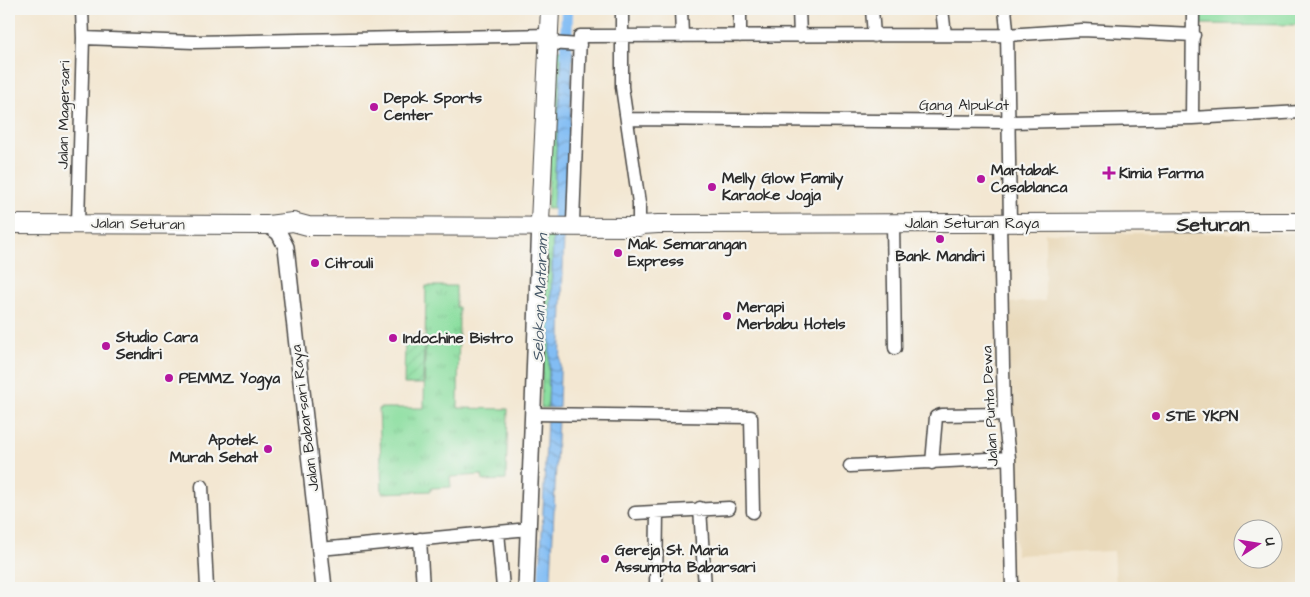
<svg xmlns="http://www.w3.org/2000/svg" width="1310" height="597" viewBox="0 0 1310 597" font-family="'Architects Daughter',sans-serif">
	<style>
		.built { fill: #e9d9ba; fill-rule: evenodd }
		.grass { fill: url(#grass-tufts); stroke: #5a8465 }
		.garden { fill: url(#garden-furrows); stroke: #5a8465 }
		.pitch { fill: #8ade9f; stroke: #5a8465 }
		.water { fill: url(#water-waves); stroke: #567490 }
		.lines { fill: none; stroke-linecap: round; stroke-linejoin: round }
		.canal { stroke: #82bdf4; stroke-width: 12 }
		.minor-casing { stroke: #494744; stroke-width: 15 }
		.tertiary-casing { stroke: #494744; stroke-width: 18 }
		.secondary-casing { stroke: #494744; stroke-width: 20 }
		.minor { stroke: #fff; stroke-width: 12 }
		.tertiary { stroke: #fff; stroke-width: 15 }
		.secondary { stroke: #fff; stroke-width: 18 }
		.poi-dot { fill: #b5179e; stroke: #f6f6f2; stroke-width: 2 }
		.labels { text-anchor: middle; dominant-baseline: central; stroke-width: 4.5; stroke-linejoin: round; paint-order: stroke }
		.poi-label { font-size: 15px; font-weight: bold; fill: #2b2b2b; stroke: #f6f6f2; text-anchor: start }
		.street-label { font-size: 15px; fill: #2b2b2b; stroke: #f6f6f2 }
		.water-label { font-size: 16px; font-style: italic; fill: #455767; stroke: #f6f6f2 }
		.district-label { font-size: 20px; font-weight: bold; fill: #2b2b2b; stroke: #f6f6f2 }
	</style>
	<defs>
		<pattern id="grass-tufts" width="24" height="20" patternUnits="userSpaceOnUse" patternTransform="scale(1.25)"><rect width="24" height="20" fill="#8ade9f"/><path d="M3 7l-1-3M5 7V3M7 7l1-3M15 17l-1-3M17 17v-4M19 17l1-3" fill="none" stroke="#77bf89"/></pattern>
		<pattern id="garden-furrows" width="10" height="10" patternUnits="userSpaceOnUse" patternTransform="scale(1.25)"><rect width="10" height="10" fill="#8ade9f"/><path d="M-1 1l2-2M0 10L10 0M9 11l2-2" fill="none" stroke="#77bf89"/></pattern>
		<pattern id="water-waves" width="16" height="10" patternUnits="userSpaceOnUse" patternTransform="scale(1.25)"><rect width="16" height="10" fill="#82bdf4"/><path d="M0 5q4-4 8 0t8 0" fill="none" stroke="#6b9ac6"/></pattern>
	</defs>
	<rect width="100%" height="100%" fill="#f6f6f2"/>
	<filter id="ink" filterUnits="userSpaceOnUse"><feTurbulence type="fractalNoise" baseFrequency=".02" numOctaves="2"/><feDisplacementMap in="SourceGraphic" scale="10" xChannelSelector="R" yChannelSelector="G"/><feConvolveMatrix kernelMatrix="1 2 1 2 8 2 1 2 1" color-interpolation-filters="sRGB"/></filter>
	<filter id="wash" filterUnits="userSpaceOnUse"><feTurbulence type="fractalNoise" baseFrequency=".0096" numOctaves="4" result="noise"/><feDisplacementMap in="SourceGraphic" scale="20" xChannelSelector="R" yChannelSelector="G"/><feGaussianBlur stdDeviation="1.12" result="paint"/><feColorMatrix in="noise" values="0 0 0 0 0 0 0 0 0 0 0 0 0 0 0 0 0 1.4 0 .05"/><feComposite in="paint" operator="in"/></filter>
	<g filter="url(#wash)">
		<rect width="100%" height="100%" fill="#f3e7d2"/>
		<path class="built" d="M1045 233H1301V588H1116L1114 551 1016 555 1007 303 1045 301ZM1242 530H1272V560H1242Z"/>
		<path class="grass" d="M555 50H562L553 209H547Z
			M546 234H553L548 408H541Z
			M426 286H456V307H459L458 408 508 409 506 480 483 481 482 475 450 477 451 487 431 488V491L382 493 379 408H424Z"/>
		<path class="garden" d="M405 336 424 337 423 384H404Z"/>
		<path class="pitch" d="M1201 9H1301V25L1201 24Z"/>
		<path class="water" d="M562 50H573L567 210 553 209Z
			M553 234H564L559 408H548Z
			M547 418H558L551 579H540Z"/>
		<g class="lines">
			<path class="canal" d="M566 54 567 9
				M558 234 560 194
				M544 588 545 563"/>
		</g>
	</g>
	<g filter="url(#ink)">
		<g class="lines">
			<defs>
				<path id="minor" d="M622 9V87L639 203V227
					M681 9 682 36
					M799 9 800 36
					M872 9 874 36
					M942 9 945 35
					M1005 9 1007 30 1010 223
					M740 36V9
					M83 38 194 42 549 35
					M549 43 580 45
					M1192 118 1193 9
					M627 119 1008 122 1192 118 1301 112
					M573 222 580 36 1007 35 1082 30 1194 35
					M78 223 83 38 82 9
					M1000 223 1004 414 1009 458 1012 588
					M893 224 895 348
					M533 414 751 417 753 512
					M932 463 936 417 941 415 1004 414
					M850 466 1009 458
					M202 486 207 588
					M700 508 705 588
					M635 513 729 508
					M498 532 503 588
					M420 539 423 588
					M320 549 529 529
					M656 588 657 512"/>
				<path id="tertiary" d="M268 225 279 233 286 247 324 588
					M526 588 540 222"/>
				<path id="secondary" d="M540 222 550 9
					M9 224 268 225 293 222 308 226 639 227 642 225 658 224 1301 222"/>
			</defs>
			<use href="#minor" class="minor-casing"/>
			<use href="#tertiary" class="tertiary-casing"/>
			<use href="#secondary" class="secondary-casing"/>
			<use href="#minor" class="minor"/>
			<use href="#tertiary" class="tertiary"/>
			<use href="#secondary" class="secondary"/>
		</g>
	</g>
	<g class="poi-dot">
		<circle cx="374" cy="107" r="5"/>
		<path d="M1106.5 165.5h5v5h5v5h-5v5h-5v-5h-5v-5h5z"/>
		<circle cx="981" cy="179" r="5"/>
		<circle cx="712" cy="187" r="5"/>
		<circle cx="940" cy="239" r="5"/>
		<circle cx="618" cy="253" r="5"/>
		<circle cx="315" cy="263" r="5"/>
		<circle cx="727" cy="316" r="5"/>
		<circle cx="393" cy="338" r="5"/>
		<circle cx="106" cy="346" r="5"/>
		<circle cx="169" cy="378" r="5"/>
		<circle cx="1156" cy="416" r="5"/>
		<circle cx="268" cy="449" r="5"/>
		<circle cx="605" cy="559" r="5"/>
	</g>
	<g class="labels">
		<g class="poi-label">
			<text x="384" y="98">Depok Sports<tspan x="384" dy="17">Center</tspan></text>
			<text x="991" y="170">Martabak<tspan x="991" dy="17">Casablanca</tspan></text>
			<text x="1119" y="173">Kimia Farma</text>
			<text x="722" y="178">Melly Glow Family<tspan x="722" dy="17">Karaoke Jogja</tspan></text>
			<text x="628" y="244">Mak Semarangan<tspan x="628" dy="17">Express</tspan></text>
			<text x="940" y="256" text-anchor="middle">Bank Mandiri</text>
			<text x="325" y="263">Citrouli</text>
			<text x="737" y="307">Merapi<tspan x="737" dy="17">Merbabu Hotels</tspan></text>
			<text x="116" y="337">Studio Cara<tspan x="116" dy="17">Sendiri</tspan></text>
			<text x="403" y="338">Indochine Bistro</text>
			<text x="179" y="378">PEMMZ Yogya</text>
			<text x="1166" y="416">STIE YKPN</text>
			<text x="258" y="440" text-anchor="end">Apotek<tspan x="258" dy="17">Murah Sehat</tspan></text>
			<text x="615" y="550">Gereja St. Maria<tspan x="615" dy="17">Assumpta Babarsari</tspan></text>
		</g>
		<g class="street-label">
			<text x="964" y="105">Gang Alpukat</text>
			<text transform="translate(64 115) rotate(-89)">Jalan Magersari</text>
			<text x="972" y="223">Jalan Seturan Raya</text>
			<text transform="translate(138 224) rotate(1)">Jalan Seturan</text>
			<text transform="translate(990 406) rotate(-93)">Jalan Punta Dewa</text>
			<text transform="translate(305 418) rotate(-97)">Jalan Babarsari Raya</text>
		</g>
		<g class="water-label">
			<text transform="translate(540 298) rotate(-88)">Selokan Mataram</text>
		</g>
		<g class="district-label">
			<text x="1213" y="225">Seturan</text>
		</g>
	</g>
	<rect width="1310" height="597" fill="none" stroke="#f6f6f2" stroke-width="30"/>
	<g transform="translate(1258 544) rotate(78)"><circle r="24" fill="#f6f6f2" stroke="#a5a5a2"/>
	<path d="M0-4L9 19L0 12L-9 19Z" fill="#b5179e"/>
	<text y="-8" font-size="14" font-weight="bold" text-anchor="middle" fill="#2b2b2b">U</text>
	</g>
</svg>
